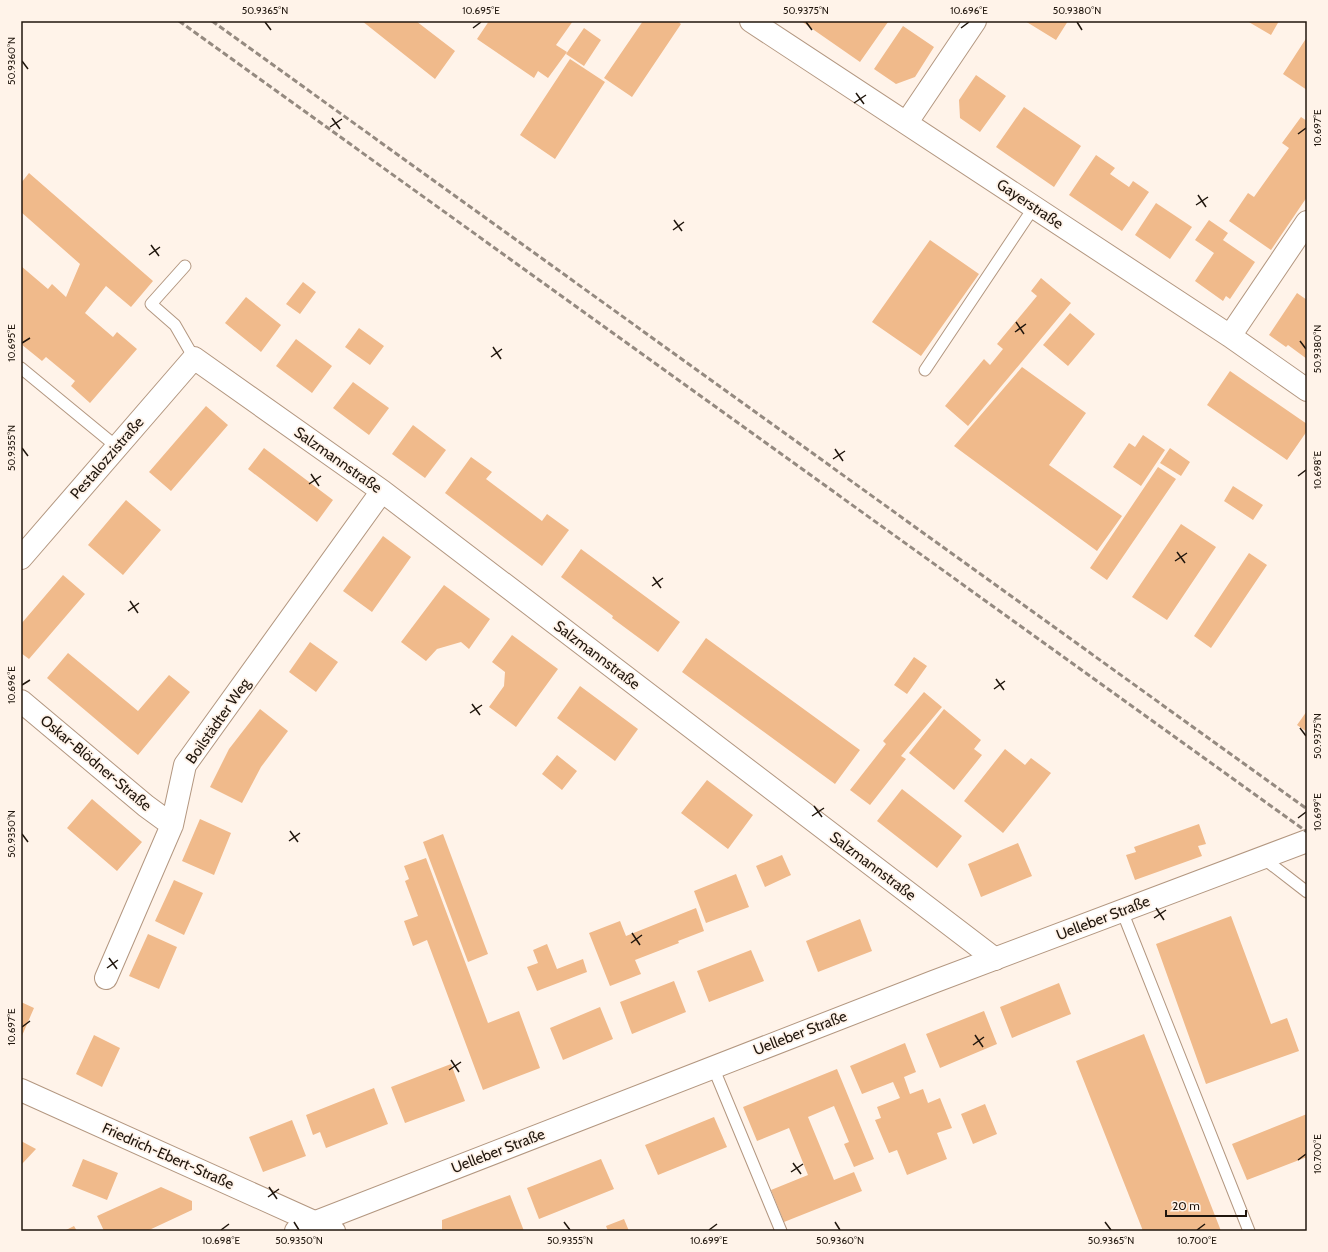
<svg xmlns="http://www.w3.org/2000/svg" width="1328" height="1252" viewBox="0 0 1328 1252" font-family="Cabin,sans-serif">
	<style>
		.building { fill: #f0ba8b }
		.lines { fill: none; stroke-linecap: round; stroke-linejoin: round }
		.lane-casing { stroke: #b39780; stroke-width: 13 }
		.street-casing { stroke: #b39780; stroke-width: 24 }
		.secondary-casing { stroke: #b39780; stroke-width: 24 }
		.lane { stroke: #fff; stroke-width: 11 }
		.street { stroke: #fff; stroke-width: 22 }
		.secondary { stroke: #fff; stroke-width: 22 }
		.rail { stroke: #958a80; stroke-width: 3; stroke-dasharray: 6 3; stroke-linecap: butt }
		.ticks { fill: none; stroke: #20160d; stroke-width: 1.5 }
		.labels { text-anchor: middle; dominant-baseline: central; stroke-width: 3.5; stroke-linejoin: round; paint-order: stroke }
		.street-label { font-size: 15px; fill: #20160d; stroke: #fff3e9 }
		.neatline { fill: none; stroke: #20160d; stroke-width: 1.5 }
		.ticks-label { font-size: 10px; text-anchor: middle; fill: #20160d }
	</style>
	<rect width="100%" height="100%" fill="#fff3e9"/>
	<path class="building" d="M362 21H416L455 51 435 79Z
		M489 21H573L556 45 567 52 548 78 538 71 534 78 477 39Z
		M643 21H677L681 24 632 97 604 78Z
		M801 21H887L888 22 860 62Z
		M1025 21H1068L1056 40Z
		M1247 21H1279L1271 35Z
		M903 26 934 47 915 77 896 84 874 69Z
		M584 28 601 40 584 66 566 54Z
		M1307 37V90L1283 74Z
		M570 59 605 82 555 159 520 135Z
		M976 75 1006 96 980 132 960 118 959 100Z
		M1024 107 1081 146 1054 187 996 147Z
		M1301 117 1307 121V197L1271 250 1229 221 1248 193 1254 197 1289 148 1282 143Z
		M1096 155 1115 168 1110 174 1129 187 1133 181 1149 192 1122 231 1069 195Z
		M29 173 153 281 131 307 106 286 85 313 113 337 117 332 137 349 90 403 71 386 75 381 46 357 42 361 21 344V266L48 289 52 284 66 297 80 264 21 212V183Z
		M1156 203 1192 227 1170 259 1135 235Z
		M1209 220 1228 233 1223 240 1255 262 1230 299 1226 296 1223 301 1195 281 1214 253 1195 240Z
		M930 240 979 274 921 356 872 322Z
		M1041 278 1071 303 968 426 945 406 984 359 990 365 1003 349 997 344 1037 296 1031 291Z
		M303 282 316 292 300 314 286 304Z
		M1297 293 1307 300V359L1288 345 1286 347 1269 335Z
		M246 297 281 325 261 352 225 323Z
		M1070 313 1095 334 1068 366 1043 345Z
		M359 328 384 346 370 365 345 347Z
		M296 339 332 366 312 393 276 366Z
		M1022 367 1086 413 1049 465 1122 516 1097 551 954 446Z
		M1230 371 1307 424V431L1287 460 1207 405Z
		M353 382 389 408 369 435 333 408Z
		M206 406 228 425 171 491 149 472Z
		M413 425 446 450 425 478 392 454Z
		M1143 435 1165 450 1141 486 1113 467 1129 443 1135 447Z
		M264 448 333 500 317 522 248 469Z
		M1170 448 1190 462 1181 476 1160 463Z
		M471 457 492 472 486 479 542 521 547 514 569 530 542 566 445 493Z
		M1158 467 1176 479 1107 580 1090 568Z
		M1233 486 1263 505 1253 520 1224 501Z
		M126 500 161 530 123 575 88 545Z
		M1181 524 1216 547 1167 620 1132 597Z
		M383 536 411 557 372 612 343 591Z
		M581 549 680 622 658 652 612 618 613 616 561 577Z
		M1249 553 1267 565 1211 648 1194 636Z
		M63 575 85 594 29 659 21 653V624Z
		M444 585 490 619 469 649 461 642 437 649 426 661 401 642Z
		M512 635 558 669 516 727 489 707 504 686 505 672 492 662Z
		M706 638 860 750 835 784 682 672Z
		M310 642 338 662 316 692 289 672Z
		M68 653 138 711 169 675 190 692 138 755 47 678Z
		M914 657 927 666 907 694 894 685Z
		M580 686 638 729 615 761 557 718Z
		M924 692 942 707 901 756 906 759 870 805 850 790 886 744 883 741Z
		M260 709 288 731 261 767 242 803 210 787 229 749Z
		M944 709 981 740 974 749 982 755 954 790 909 753Z
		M1307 711V732L1297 725Z
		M1005 749 1025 765 1031 758 1051 773 1003 833 964 801Z
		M557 755 577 771 562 790 542 774Z
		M707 780 753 815 728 849 681 813Z
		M902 789 962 836 937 868 877 821Z
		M92 799 142 842 117 871 67 828Z
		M200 819 231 833 214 875 182 861Z
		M1199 824 1206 844 1198 846 1202 856 1135 880 1126 855 1136 852 1134 847Z
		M443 834 488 954 468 962 423 842Z
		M1018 843 1032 876 981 897 968 864Z
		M782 855 791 875 765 887 756 866Z
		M426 858 488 1023 519 1011 540 1068 483 1090 427 940 413 946 404 921 418 916 405 881 409 879 404 866Z
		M736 874 749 907 706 923 694 891Z
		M174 880 203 893 184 935 155 921Z
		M696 908 704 931 678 941 679 943 635 960 641 974 610 986 589 933 620 921 626 936Z
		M1231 916 1271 1024 1287 1018 1299 1051 1206 1084 1156 944Z
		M860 919 872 951 818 972 806 941Z
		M148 934 177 947 159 989 129 976Z
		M547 944 557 969 583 959 587 972 537 991 527 967 538 963 533 950Z
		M751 950 764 981 709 1002 697 971Z
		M674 981 686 1012 632 1034 620 1002Z
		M1059 983 1071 1014 1012 1038 1000 1007Z
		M21 1002 34 1008 21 1038Z
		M600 1007 613 1039 563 1060 550 1028Z
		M984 1011 997 1044 940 1068 926 1034Z
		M1144 1034 1221 1231H1143L1076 1061Z
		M94 1035 120 1048 102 1087 76 1074Z
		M905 1043 916 1072 904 1077 910 1094 923 1089 928 1103 940 1098 952 1128 937 1133 947 1159 907 1175 897 1150 889 1153 875 1120 881 1118 877 1107 900 1098 893 1082 862 1094 850 1066Z
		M451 1064 465 1101 405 1123 391 1087Z
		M837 1069 874 1159 854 1167 844 1144 849 1142 834 1106 808 1117 834 1180 854 1172 862 1191 784 1222 771 1190 808 1175 789 1128 757 1141 743 1107Z
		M374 1088 388 1124 326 1148 320 1132 313 1135 306 1115Z
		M985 1104 997 1134 973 1144 961 1114Z
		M1307 1114V1157L1247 1180 1232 1144Z
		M714 1117 727 1147 658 1175 645 1145Z
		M292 1120 306 1156 263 1172 249 1137Z
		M21 1141 36 1149 21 1165Z
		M83 1159 118 1173 107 1200 72 1186Z
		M601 1159 614 1189 539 1219 527 1188Z
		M161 1187 192 1201V1210L147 1231H104L97 1216Z
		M510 1195 524 1231H442V1220Z
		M624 1219 629 1231H608L606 1226Z
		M74 1226 77 1231H64Z"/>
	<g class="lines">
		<defs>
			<path id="lane" d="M185 266 151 304 175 325 194 358
				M21 368 117 447
				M925 370 1034 207
				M1263 858 1307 892
				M1122 911 1249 1231
				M713 1067 781 1231"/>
			<path id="street" d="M751 21 1230 336 1307 390
				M907 122 975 21
				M1230 336 1307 222
				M21 558 194 358 382 491 995 959
				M21 701 146 806 172 825
				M106 978 172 825 185 765 382 491
				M21 1090 334 1231"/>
			<path id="secondary" d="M296 1231 316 1222 933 982 1307 841"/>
		</defs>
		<use href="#lane" class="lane-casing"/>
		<use href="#street" class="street-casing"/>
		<use href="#secondary" class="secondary-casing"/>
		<use href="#lane" class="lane"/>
		<use href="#street" class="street"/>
		<use href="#secondary" class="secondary"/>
		<path class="rail" d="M179 21 1307 832
			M212 21 1307 809"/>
	</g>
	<path class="ticks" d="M265 22 271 30M806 22 812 30M1077 22 1082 30M473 28 481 22M961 28 969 22M22 61 28 69M856 93 864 104M854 103 866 95M332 118 340 129M330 127 342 119M1298 134 1306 128M1198 195 1206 207M1196 205 1208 197M674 220 682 231M673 230 684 222M151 245 159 256M149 255 160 247M1016 322 1024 334M1015 332 1026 324M1300 341 1306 349M22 343 30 338M493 347 501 359M491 357 502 349M22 448 28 456M835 449 843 461M833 459 845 451M311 474 319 486M1298 476 1306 470M309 484 321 476M1177 552 1185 563M1175 561 1187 553M653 577 661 588M652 586 663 578M130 601 138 613M128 611 139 603M996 679 1004 690M22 685 30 680M994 689 1005 681M472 704 480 715M470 713 482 705M1300 728 1306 736M814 806 822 817M812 816 824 808M1298 818 1306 812M290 831 298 842M22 834 28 842M289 841 300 833M1156 908 1164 920M1154 918 1166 910M632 933 640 945M631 943 642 935M109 958 117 969M107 968 118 960M22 1027 30 1021M975 1035 983 1047M973 1045 984 1037M451 1060 459 1072M449 1070 461 1062M1298 1160 1306 1154M793 1163 801 1174M791 1172 803 1164M269 1187 277 1199M268 1197 279 1189M294 1222 299 1230M564 1222 570 1230M835 1222 840 1230M1105 1222 1111 1230M221 1230 229 1224M709 1230 717 1224M1197 1230 1205 1224"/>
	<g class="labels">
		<g class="street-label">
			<text transform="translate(1030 204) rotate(34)">Gayerstraße</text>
			<text transform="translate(107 458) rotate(-49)">Pestalozzistraße</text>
			<text transform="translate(338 460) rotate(35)">Salzmannstraße</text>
			<text transform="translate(597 655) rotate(37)">Salzmannstraße</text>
			<text transform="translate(218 721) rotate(-55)">Boilstädter Weg</text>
			<text transform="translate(96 763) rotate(40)">Oskar-Blödner-Straße</text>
			<text transform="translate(873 866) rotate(37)">Salzmannstraße</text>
			<text transform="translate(1103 918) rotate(-21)">Uelleber Straße</text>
			<text transform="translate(800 1033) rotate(-21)">Uelleber Straße</text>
			<text transform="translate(498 1151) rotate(-21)">Uelleber Straße</text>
			<text transform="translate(168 1156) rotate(24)">Friedrich-Ebert-Straße</text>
		</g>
	</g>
	<rect width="1328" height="1252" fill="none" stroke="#fff3e9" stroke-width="44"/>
	<path d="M1166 1210v6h80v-6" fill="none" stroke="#20160d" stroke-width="2"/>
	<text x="1172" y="1210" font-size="12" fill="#20160d" stroke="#fff3e9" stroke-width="3" paint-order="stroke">20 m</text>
	<rect x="22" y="22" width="1284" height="1208" class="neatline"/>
	<g class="ticks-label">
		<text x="265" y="14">50.9365°N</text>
		<text x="481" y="14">10.695°E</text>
		<text x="806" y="14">50.9375°N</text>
		<text x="969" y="14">10.696°E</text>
		<text x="1077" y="14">50.9380°N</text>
		<text transform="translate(11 61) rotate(-90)" y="4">50.9360°N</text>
		<text transform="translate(1317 128) rotate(-90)" y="4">10.697°E</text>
		<text transform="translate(11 343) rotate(-90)" y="4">10.695°E</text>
		<text transform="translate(1317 349) rotate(-90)" y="4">50.9380°N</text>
		<text transform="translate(11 448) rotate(-90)" y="4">50.9355°N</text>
		<text transform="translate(1317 470) rotate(-90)" y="4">10.698°E</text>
		<text transform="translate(11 685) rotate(-90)" y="4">10.696°E</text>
		<text transform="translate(1317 736) rotate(-90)" y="4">50.9375°N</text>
		<text transform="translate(1317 812) rotate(-90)" y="4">10.699°E</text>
		<text transform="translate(11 834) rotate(-90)" y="4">50.9350°N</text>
		<text transform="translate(11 1027) rotate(-90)" y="4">10.697°E</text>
		<text transform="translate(1317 1154) rotate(-90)" y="4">10.700°E</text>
		<text x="221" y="1244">10.698°E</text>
		<text x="299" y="1244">50.9350°N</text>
		<text x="570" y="1244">50.9355°N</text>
		<text x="709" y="1244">10.699°E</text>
		<text x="840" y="1244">50.9360°N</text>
		<text x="1111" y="1244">50.9365°N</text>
		<text x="1197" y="1244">10.700°E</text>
	</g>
</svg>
